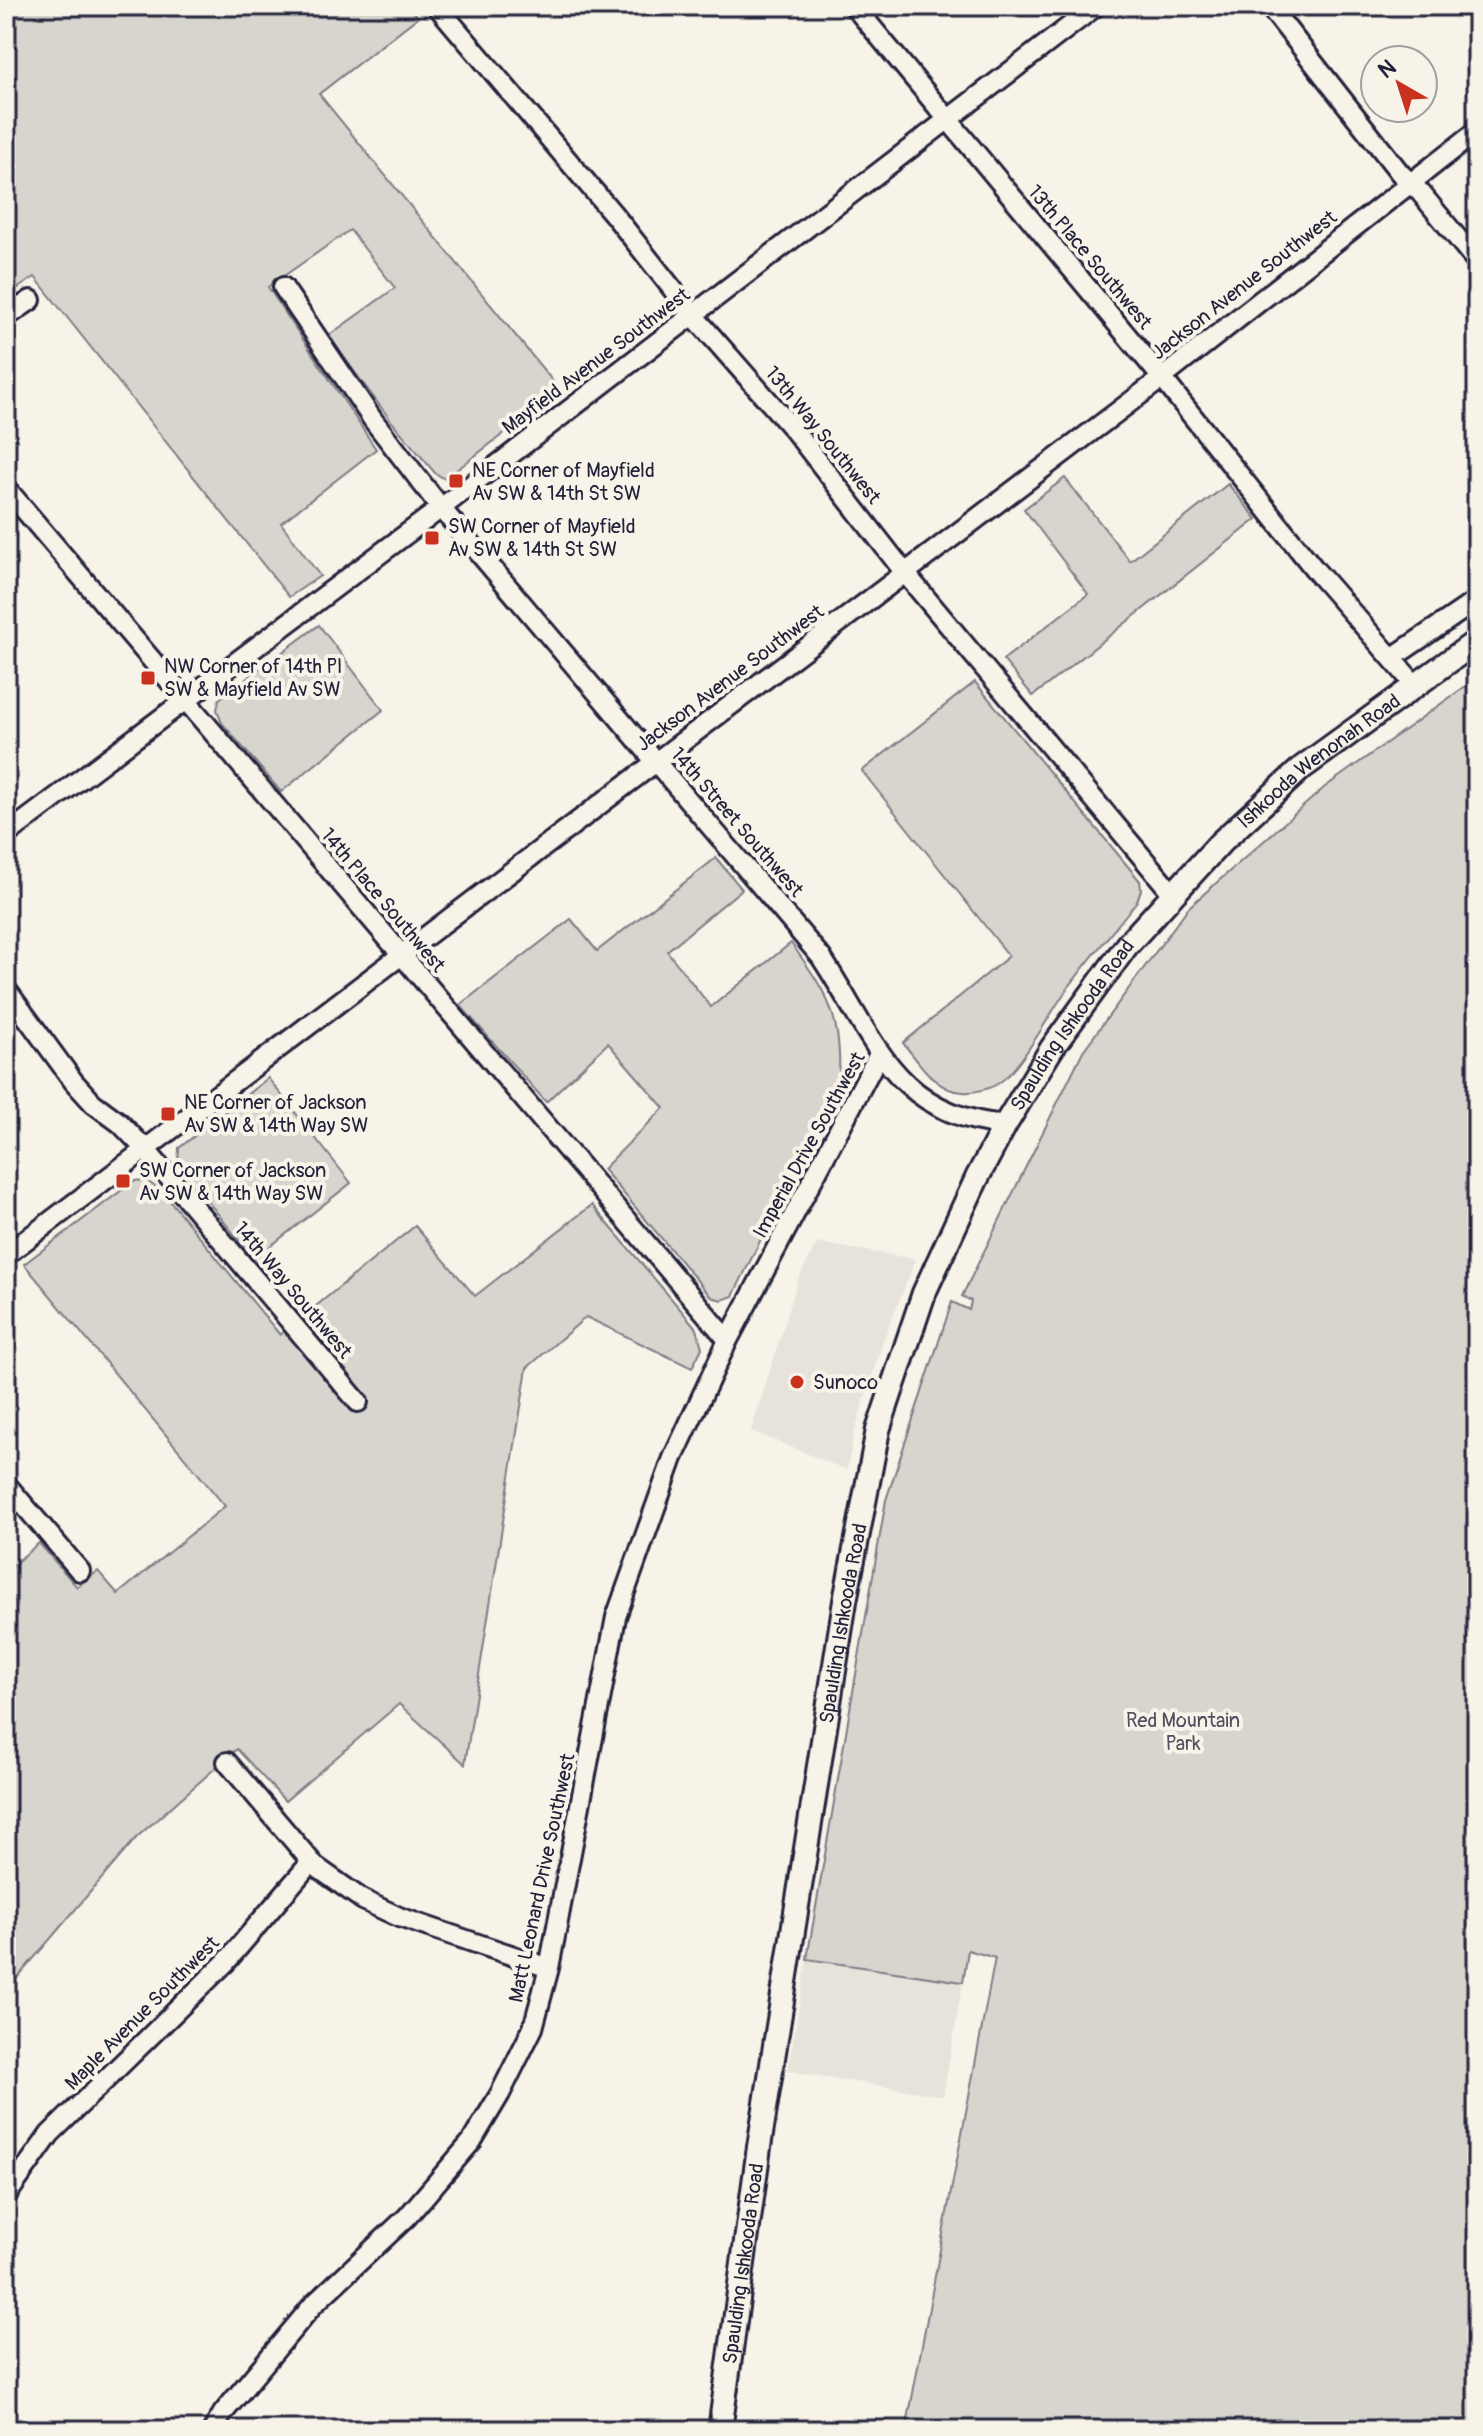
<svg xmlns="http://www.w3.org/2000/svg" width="1483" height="2436" viewBox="0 0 1483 2436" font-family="Pangolin,sans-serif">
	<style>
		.built { fill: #e7e3db }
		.green { fill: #d8d5cf; stroke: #7d7c85; stroke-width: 2 }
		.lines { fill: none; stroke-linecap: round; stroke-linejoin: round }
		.minor-casing { stroke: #22223b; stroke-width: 24 }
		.tertiary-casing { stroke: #22223b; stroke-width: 28 }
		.minor { stroke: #f7f3e8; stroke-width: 18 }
		.tertiary { stroke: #f7f3e8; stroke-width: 22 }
		.poi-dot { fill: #c8321e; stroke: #f7f3e8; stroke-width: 3 }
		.labels { text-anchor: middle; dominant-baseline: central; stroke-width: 8; stroke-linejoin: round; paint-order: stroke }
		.street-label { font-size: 20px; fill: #22223b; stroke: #f7f3e8 }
		.poi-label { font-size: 20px; fill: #22223b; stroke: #f7f3e8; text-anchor: start }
		.park-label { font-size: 20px; fill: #504f60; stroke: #f7f3e8 }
	</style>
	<rect width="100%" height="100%" fill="#f7f3e8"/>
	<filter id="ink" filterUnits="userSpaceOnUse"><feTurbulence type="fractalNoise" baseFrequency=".0125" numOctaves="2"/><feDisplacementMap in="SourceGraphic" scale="16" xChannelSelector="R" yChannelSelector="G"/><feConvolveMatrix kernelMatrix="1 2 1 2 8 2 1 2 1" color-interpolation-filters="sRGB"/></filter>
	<g filter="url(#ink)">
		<path class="built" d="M817 1243 916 1259 884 1338 854 1433 847 1470 751 1431 798 1280Z
			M807 1959 963 1982 943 2096 788 2071Z"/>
		<path class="green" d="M6 6H409L418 17 319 94 560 390 445 479 435 473 392 422 328 336 395 288 350 230 268 287 376 449 281 523 320 576 289 597 35 277 6 296Z
			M1065 478 1130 561 1228 484 1257 519 1033 696 1003 660 1088 594 1024 509Z
			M319 625 383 710 281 792 222 723 217 710 219 699Z
			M1477 678V2430H906L995 1958 968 1950 963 1982 807 1959 886 1500 952 1302 969 1310 971 1301 962 1296 1083 1051 1188 908 1325 787Z
			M975 682 1140 881 1141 890 1137 901C1114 930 1090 958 1068 988 1049 1014 1023 1066 999 1083 990 1089 974 1093 963 1092 935 1091 919 1062 903 1043L1009 956 862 771Z
			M716 858 742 889 667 951 711 1007 791 943C828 994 842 1016 839 1080L733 1296 722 1300 711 1297 603 1169 664 1108 608 1043 546 1102 460 1005 571 919 597 951Z
			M268 1078 351 1183 254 1259 178 1164 179 1148Z
			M145 1180 162 1191 280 1335 415 1226 475 1296 592 1205 697 1329 702 1348 692 1368 586 1317 527 1368 465 1764 399 1704 285 1801 237 1749 137 1837 6 1991V1571L39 1543 77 1587 98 1571 118 1594 225 1506 24 1264 134 1181Z"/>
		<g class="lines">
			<defs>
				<path id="minor" d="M437 6 615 216 693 315 793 429 905 573 1173 894
					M854 6 1162 378 1316 571 1414 684
					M1269 6 1400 173 1420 192 1477 262
					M283 287 373 420 441 508 821 957C874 1037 894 1115 1005 1125
					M6 317 31 300
					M6 488 728 1340
					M1392 658 1477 600
					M6 835 441 508 1096 6
					M6 989 74 1082 93 1103 120 1123 146 1150 358 1402
					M6 1255 1162 378 1477 131
					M6 1484 80 1571
					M227 1762 315 1866 363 1900 399 1917 549 1968
					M6 2196 50 2134 226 1962 311 1862
					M213 2430 223 2413 313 2305 407 2217 472 2141 500 2094 533 2028 549 1968 616 1617 673 1458 728 1340 879 1054"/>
				<g id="tertiary">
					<path id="s1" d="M720 2430 759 2147 845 1601 878 1430 924 1293 977 1178 1005 1125 1052 1048 1127 945 1221 842 1303 767 1477 641"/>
				</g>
			</defs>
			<use href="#minor" class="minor-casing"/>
			<use href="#tertiary" class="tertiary-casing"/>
			<use href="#minor" class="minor"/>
			<use href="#tertiary" class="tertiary"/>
		</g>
	</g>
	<g class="poi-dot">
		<rect x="448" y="473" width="16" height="16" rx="4"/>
		<rect x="424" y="530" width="16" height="16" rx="4"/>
		<rect x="140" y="670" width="16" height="16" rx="4"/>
		<rect x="160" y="1106" width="16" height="16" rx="4"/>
		<rect x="115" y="1173" width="16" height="16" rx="4"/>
		<circle cx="797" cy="1382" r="8"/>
	</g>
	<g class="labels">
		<g class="street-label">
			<text transform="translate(1090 257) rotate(50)">13th Place Southwest</text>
			<text transform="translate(1244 285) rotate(-38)">Jackson Avenue Southwest</text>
			<text transform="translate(596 361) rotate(-37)">Mayfield Avenue Southwest</text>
			<text transform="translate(823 435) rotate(51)">13th Way Southwest</text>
			<text transform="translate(730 678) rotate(-37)">Jackson Avenue Southwest</text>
			<text stroke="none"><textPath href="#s1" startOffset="1828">Ishkooda Wenonah Road</textPath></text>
			<text transform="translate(737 822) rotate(49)">14th Street Southwest</text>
			<text transform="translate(383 900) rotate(50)">14th Place Southwest</text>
			<text stroke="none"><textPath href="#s1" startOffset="1464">Spaulding Ishkooda Road</textPath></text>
			<text transform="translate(809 1145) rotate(-61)">Imperial Drive Southwest</text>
			<text transform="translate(293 1290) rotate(50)">14th Way Southwest</text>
			<text stroke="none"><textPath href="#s1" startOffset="816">Spaulding Ishkooda Road</textPath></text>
			<text transform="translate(542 1878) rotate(-78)">Matt Leonard Drive Southwest</text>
			<text transform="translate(142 2013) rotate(-45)">Maple Avenue Southwest</text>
			<text stroke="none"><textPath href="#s1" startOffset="168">Spaulding Ishkooda Road</textPath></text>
		</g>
		<g class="poi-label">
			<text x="472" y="470">NE Corner of Mayfield<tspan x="472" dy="23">Av SW &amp; 14th St SW</tspan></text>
			<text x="448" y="526">SW Corner of Mayfield<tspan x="448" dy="23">Av SW &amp; 14th St SW</tspan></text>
			<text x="164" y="666">NW Corner of 14th Pl<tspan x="164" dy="23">SW &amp; Mayfield Av SW</tspan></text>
			<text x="184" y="1102">NE Corner of Jackson<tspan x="184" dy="23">Av SW &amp; 14th Way SW</tspan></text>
			<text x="139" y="1170">SW Corner of Jackson<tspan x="139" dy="23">Av SW &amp; 14th Way SW</tspan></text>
			<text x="813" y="1382">Sunoco</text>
		</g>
		<g class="park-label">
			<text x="1183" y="1720">Red Mountain<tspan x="1183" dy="23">Park</tspan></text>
		</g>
	</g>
	<rect width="1483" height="2436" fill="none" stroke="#f7f3e8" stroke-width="32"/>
	<rect x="16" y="16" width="1451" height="2404" fill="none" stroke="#22223b" stroke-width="3" filter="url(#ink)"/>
	<g transform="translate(1399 84) rotate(321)"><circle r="38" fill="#f7f3e8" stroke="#a29fa3" stroke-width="2"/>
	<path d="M0-6L14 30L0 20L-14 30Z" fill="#c8321e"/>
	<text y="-12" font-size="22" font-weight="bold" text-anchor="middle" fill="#22223b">N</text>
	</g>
</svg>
